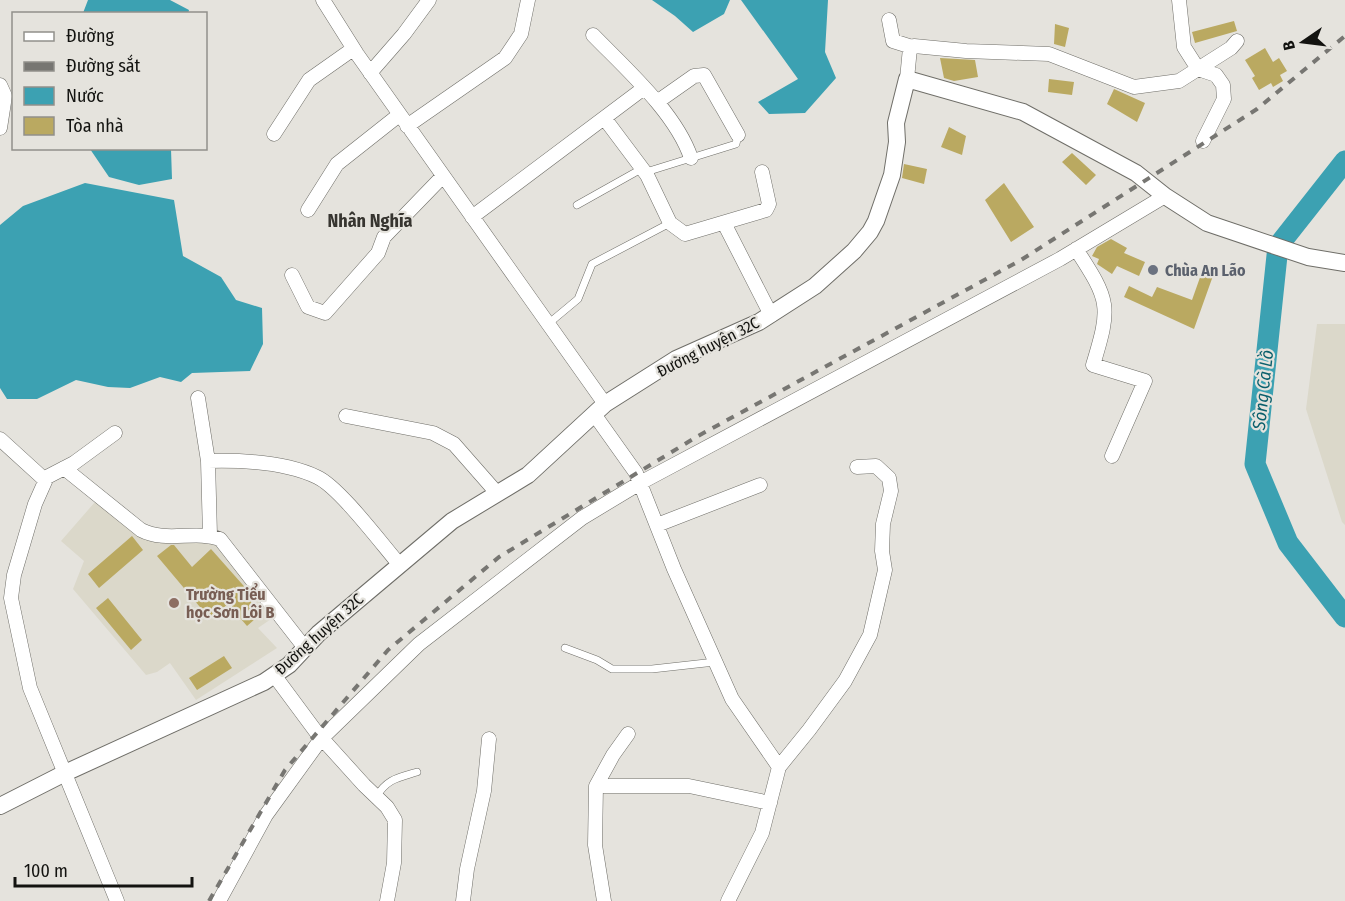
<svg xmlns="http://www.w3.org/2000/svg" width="1345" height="901" viewBox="0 0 1345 901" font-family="'Fira Sans Condensed',sans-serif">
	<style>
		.built { fill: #dbd8ca }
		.water { fill: #3ca1b2 }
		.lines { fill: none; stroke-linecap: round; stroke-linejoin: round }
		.river { stroke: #3ca1b2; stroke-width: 21 }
		.building { fill: #baa961 }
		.service-casing { stroke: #6f6e68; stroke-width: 8 }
		.minor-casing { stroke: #6f6e68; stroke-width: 15 }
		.tertiary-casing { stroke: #6f6e68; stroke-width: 18 }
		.service { stroke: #fff; stroke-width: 7 }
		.minor { stroke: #fff; stroke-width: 14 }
		.tertiary { stroke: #fff; stroke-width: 16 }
		.rail { stroke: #777672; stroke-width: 4; stroke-dasharray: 8 8; stroke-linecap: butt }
		.worship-dot { fill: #6b7280; stroke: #e5e3dd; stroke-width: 2 }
		.education-dot { fill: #8d6e63; stroke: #e5e3dd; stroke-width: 2 }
		.labels { text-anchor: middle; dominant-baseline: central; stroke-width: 4.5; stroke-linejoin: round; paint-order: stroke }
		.worship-label { font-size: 16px; font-weight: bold; fill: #5b616d; stroke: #e5e3dd; text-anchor: start }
		.street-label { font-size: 16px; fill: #131310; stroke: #e5e3dd }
		.education-label { font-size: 16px; font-weight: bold; fill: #785e54; stroke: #e5e3dd; text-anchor: start }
		.neighbourhood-label { font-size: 18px; font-weight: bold; fill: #373530; stroke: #e5e3dd }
		.water-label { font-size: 18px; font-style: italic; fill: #0a5f6c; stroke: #e5e3dd }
	</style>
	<rect width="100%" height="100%" fill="#e5e3dd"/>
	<path class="built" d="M1317 324H1345V525L1342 522 1306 409Z
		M95 502 143 536 213 542 274 617 258 628 277 648 196 700 170 663 157 672 146 675 73 589 84 561 61 541Z"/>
	<path class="water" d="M88 0H170L189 10 188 14 83 13Z
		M652 0H730L724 14 693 32 675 16Z
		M741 0H828L825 52 836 78 805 113 769 114 758 102 798 79Z
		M90 149H171L172 179 139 185 109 177Z
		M85 183 174 200 183 256 221 277 236 300 262 308 263 344 250 371 192 373 181 382 160 377 130 388 108 387 76 380 37 399H7L0 388V225L23 206Z"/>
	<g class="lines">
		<path class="river" d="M1345 161 1278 246 1255 464 1288 543 1345 617"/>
	</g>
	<path class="building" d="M1234 21 1237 31 1195 43 1192 32Z
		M1055 24 1069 28 1065 47 1054 44Z
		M1265 48 1273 62 1279 58 1287 71 1280 75 1283 81 1273 87 1271 83 1259 90 1252 78 1255 76 1245 60Z
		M940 58 975 60 978 77 954 81 944 78Z
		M1049 79 1074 82 1072 95 1048 92Z
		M1114 89 1145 103 1137 122 1107 104Z
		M949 127 966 136 962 155 941 147Z
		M1072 153 1096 175 1086 185 1062 162Z
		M904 164 927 169 924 184 902 178Z
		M1004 183 1034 227 1011 242 985 200Z
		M1111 239 1127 248 1124 253 1145 262 1139 276 1117 266 1112 274 1097 264 1099 259 1092 256 1097 247Z
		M1203 269 1214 273 1194 329 1124 297 1129 286 1152 297 1157 287 1192 300Z
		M132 536 143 550 99 588 88 574Z
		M171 545H174L192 567 211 549 250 593 246 596 261 614 247 626 228 604 210 619 157 556Z
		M108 598 142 640 131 650 96 608Z
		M224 656 232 668 197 690 189 678Z"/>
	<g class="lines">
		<defs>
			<path id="service" d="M646 172 736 144 738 135
				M577 205 643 168
				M548 324 578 299 592 264 670 223
				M565 648 597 660 612 669H652L715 662
				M376 797C387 779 397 778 417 772"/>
			<path id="minor" d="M323 0 357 54 605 404
				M1179 0 1184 47 1198 69 1216 75 1223 85 1224 99 1203 141
				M889 20 893 41 912 47
				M593 35C626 69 676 113 691 158
				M370 73 404 34 429 0
				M907 79 910 48 914 46 966 51 1049 54 1134 87 1179 81 1231 48 1237 41
				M0 85 5 96 0 128
				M657 102 694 76 704 75 738 135
				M605 119 647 175 670 223 685 234 766 210 769 204 762 172
				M407 126 505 58 521 34 528 0
				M274 134 309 80 353 49
				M308 210 337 164 399 115
				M472 217 644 88
				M724 223 771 315
				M1076 249C1110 301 1111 306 1093 365L1145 381 1112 456
				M292 275 308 307 325 313 378 253 384 237 443 176
				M198 398 208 461 210 535
				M594 414 636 473 674 569 732 699 779 767
				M346 416 433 433 454 444 497 493
				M115 433 74 463 47 477 35 504 14 575 11 598 30 688 117 901
				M0 439 45 480
				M208 461C243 460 285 462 317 477 339 487 381 543 399 564
				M64 468 141 530C166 543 195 530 220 539L305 648
				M657 525 760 485
				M274 675 317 733 364 785 387 807 395 820 394 863 387 901
				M596 786H689L770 803
				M219 901 266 815 321 739 419 644 582 518 640 483 1060 259 1165 196
				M463 901 467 869 484 791 489 739
				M604 901 595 845 596 786 613 755 628 734
				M728 901 762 833 779 767 809 730 845 681 870 635 885 570 882 551 883 524 891 491 889 478 876 466 857 467"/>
			<path id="tertiary" d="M0 806 65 773 264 682 289 665 319 633 452 521 528 475 605 404 676 359 759 322 815 286 854 251 870 232 876 221 892 175 897 142 896 123 907 79 1023 112 1136 173 1165 196 1207 223 1308 257 1345 263"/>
		</defs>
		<use href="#service" class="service-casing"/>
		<use href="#minor" class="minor-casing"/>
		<use href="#tertiary" class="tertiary-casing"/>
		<use href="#service" class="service"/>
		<use href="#minor" class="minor"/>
		<use href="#tertiary" class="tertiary"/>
		<path class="rail" d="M209 901 285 770 388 650 499 557 698 436 1021 260 1257 109 1345 36"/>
	</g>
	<circle class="worship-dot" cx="1153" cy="270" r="6"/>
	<circle class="education-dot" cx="174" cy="603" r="6"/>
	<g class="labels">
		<g class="worship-label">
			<text x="1165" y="270">Chùa An Lão</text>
		</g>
		<g class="street-label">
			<text transform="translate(708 347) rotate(-27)">Đường huyện 32C</text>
			<text transform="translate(319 634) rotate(-42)">Đường huyện 32C</text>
		</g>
		<g class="education-label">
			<text x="186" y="594">Trường Tiểu<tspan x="186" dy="18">học Sơn Lôi B</tspan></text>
		</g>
		<g class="neighbourhood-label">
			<text x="370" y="221">Nhân Nghĩa</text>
		</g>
		<g class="water-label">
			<text transform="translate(1263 390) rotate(-84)">Sông Cà Lồ</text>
		</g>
	</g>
	<rect x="12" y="12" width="195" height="138" fill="#e5e3dd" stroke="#91908b" stroke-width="1.5"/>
	<rect x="24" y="32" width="30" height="9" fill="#ffffff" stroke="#91908b" stroke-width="1.5"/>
	<text x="66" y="42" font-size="18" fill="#131310">Đường</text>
	<rect x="24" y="62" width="30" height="9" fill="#777672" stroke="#91908b" stroke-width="1.5"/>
	<text x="66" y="72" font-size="18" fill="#131310">Đường sắt</text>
	<rect x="24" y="87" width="30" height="18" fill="#3ca1b2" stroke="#91908b" stroke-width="1.5"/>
	<text x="66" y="102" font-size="18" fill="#131310">Nước</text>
	<rect x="24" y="117" width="30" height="18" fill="#baa961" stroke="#91908b" stroke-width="1.5"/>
	<text x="66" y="132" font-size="18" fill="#131310">Tòa nhà</text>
	<g transform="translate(1303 42) rotate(256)" stroke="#e5e3dd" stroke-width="4.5" paint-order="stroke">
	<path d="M0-4.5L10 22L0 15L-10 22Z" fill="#131310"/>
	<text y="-9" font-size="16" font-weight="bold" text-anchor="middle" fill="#131310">B</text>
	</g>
	<path d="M15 877v9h177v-9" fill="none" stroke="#131310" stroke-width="3"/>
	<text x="24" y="877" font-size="18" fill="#131310" stroke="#e5e3dd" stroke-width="4.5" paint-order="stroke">100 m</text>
</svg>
